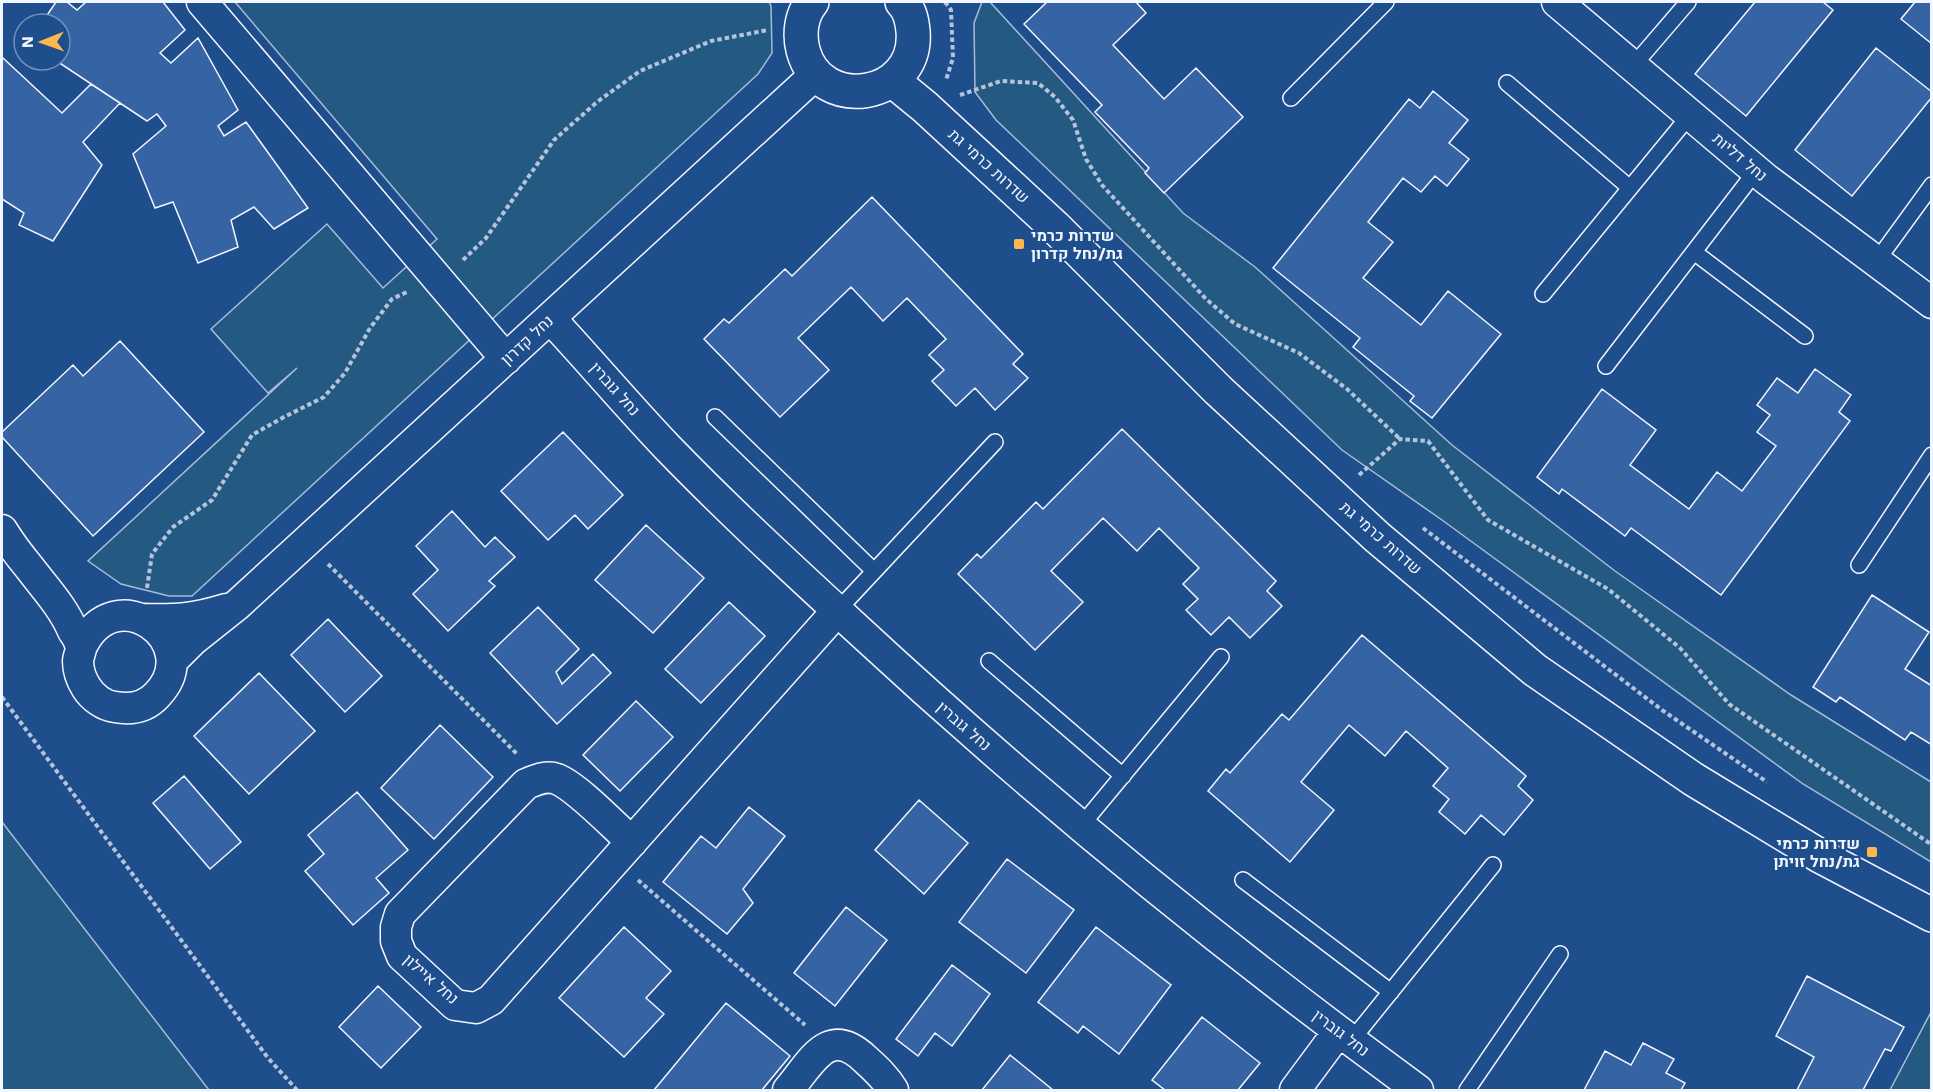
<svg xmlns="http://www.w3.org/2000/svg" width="1933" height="1092" viewBox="0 0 1933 1092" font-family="'Work Sans',Heebo,sans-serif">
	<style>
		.green { fill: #245a82; stroke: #a8bbd7; stroke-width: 1.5 }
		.building { fill: #3563a3; stroke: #f2f6ff; stroke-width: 1.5 }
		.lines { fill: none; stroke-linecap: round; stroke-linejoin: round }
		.lane-casing { stroke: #f2f6ff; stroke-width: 18 }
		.street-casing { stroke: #f2f6ff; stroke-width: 33 }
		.secondary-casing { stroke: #f2f6ff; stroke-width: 36 }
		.path { stroke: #b3c4dc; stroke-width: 4; stroke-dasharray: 4.5 3; stroke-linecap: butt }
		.lane { stroke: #1f4e8c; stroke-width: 15 }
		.street { stroke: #1f4e8c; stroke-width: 30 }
		.secondary { stroke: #1f4e8c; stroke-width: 33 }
		.poi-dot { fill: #ffb74d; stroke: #1f4e8c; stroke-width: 2 }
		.labels { text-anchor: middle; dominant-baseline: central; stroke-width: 4.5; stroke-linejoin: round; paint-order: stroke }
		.street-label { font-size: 16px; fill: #f2f6ff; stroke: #1f4e8c }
		.poi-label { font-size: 16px; font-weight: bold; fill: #f2f6ff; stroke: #1f4e8c; text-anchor: start }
	</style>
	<rect width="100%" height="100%" fill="#1f4e8c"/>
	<path class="green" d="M235 2H769L771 6 772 53 758 74 192 596H169L121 584 88 561 297 368 268 393 211 329 327 224 383 288 437 239Z
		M982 2H990L1183 213 1255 267 1452 445 1615 571 1791 695 1931 782V862L1803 784 1442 520 1342 450 996 120 975 92 974 23Z
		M2 822 209 1090H2Z
		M1931 1012V1090H1890Z"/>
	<path class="building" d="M56 2H67L77 10 86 2H163L185 30 160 53 171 63 198 38 238 110 218 126 224 136 246 122 308 208 274 229 254 207 231 220 238 247 198 263 173 202 155 208 133 154 166 126 157 114 147 121 55 60H60V24H41Z
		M1047 2H1136L1146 13 1113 45 1164 99 1196 68 1243 117 1164 193 1145 173 1149 168 1095 112 1102 105 1024 24Z
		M1755 2H1823L1833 10 1746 116 1695 74Z
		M1915 2H1932V44L1901 19Z
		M1876 48 1932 92V97L1852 196 1795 150Z
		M3 58 62 113 91 84 120 103 83 142 102 165 53 241 19 225 24 213 2 199V59Z
		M1433 91 1468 120 1449 143 1469 159 1447 186 1435 176 1421 192 1403 178 1368 222 1393 242 1363 278 1421 325 1448 291 1501 334 1432 418 1410 401 1414 396 1353 347 1360 338 1273 268 1409 99 1420 108Z
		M872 197 1023 354 1013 364 1028 378 995 410 975 388 956 406 932 381 944 370 929 355 946 339 907 298 883 321 851 287 798 338 829 370 780 417 704 339 724 319 729 323 785 269 792 276Z
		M120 341 204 432 93 536 2 437V432L73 365 83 376Z
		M1815 369 1851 395 1839 412 1850 421 1721 595 1631 528 1625 536 1562 489 1559 494 1537 477 1602 389 1656 430 1630 465 1689 509 1717 472 1742 491 1776 446 1757 432 1770 415 1757 405 1777 378 1798 393Z
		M1122 429 1276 581 1267 591 1282 606 1250 638 1229 617 1211 635 1186 610 1198 599 1183 584 1199 568 1159 528 1137 551 1103 518 1051 571 1083 602 1035 650 958 574 977 554 981 558 1036 502 1043 509Z
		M563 432 623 495 588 529 575 515 548 540 501 491Z
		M452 511 485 547 495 537 515 557 489 581 495 586 448 631 413 594 438 570 416 546Z
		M646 525 704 578 653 633 595 580Z
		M1872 595 1929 632 1905 669 1932 686V745L1911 732 1905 740 1840 697 1836 702 1813 687Z
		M729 602 765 636 701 703 665 669Z
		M538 607 579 649 556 672 562 684 593 654 611 673 557 724 490 653Z
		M328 619 382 676 345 712 291 655Z
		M1362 635 1526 776 1518 786 1533 800 1504 835 1481 815 1465 834 1439 812 1449 799 1433 786 1448 768 1406 731 1385 756 1349 725 1301 782 1334 810 1290 862 1208 791 1226 769 1230 773 1282 714 1289 720Z
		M259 673 315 731 249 794 194 736Z
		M636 701 673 737 620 791 583 755Z
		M440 725 493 777 434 839 381 788Z
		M184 776 241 842 210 869 153 803Z
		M357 792 408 850 376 878 389 893 353 925 305 871 324 854 308 835Z
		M919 800 968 843 924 894 875 850Z
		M749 807 785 836 743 889 753 903 727 934 663 882 701 836 716 848Z
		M1007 859 1074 910 1026 973 959 922Z
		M846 907 887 940 835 1006 794 973Z
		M624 927 671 971 646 998 664 1014 624 1057 559 998Z
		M1096 927 1171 985 1119 1054 1083 1026 1078 1033 1038 1002Z
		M952 965 990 994 952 1046 935 1033 918 1056 896 1039Z
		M1807 976 1904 1027 1891 1051 1885 1049 1863 1090H1797L1814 1057 1776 1036Z
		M378 986 421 1027 381 1068 339 1027Z
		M726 1003 790 1056 762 1090H654Z
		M1202 1017 1260 1063 1238 1090H1165L1152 1080Z
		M1643 1043 1674 1059 1666 1073 1685 1083 1681 1090H1584L1605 1051 1631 1065Z
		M1010 1055 1053 1090H982Z"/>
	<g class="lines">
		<defs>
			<path id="lane" d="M1633 66 1688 2
				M1507 83 1630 188
				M1291 98 1386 2
				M1694 252 1805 336
				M1876 262 1932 185
				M1543 294 1690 115
				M1606 366 1756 171
				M715 417 874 571
				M1859 565 1932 455
				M837 611 995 442
				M989 661 1123 776
				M1080 827 1221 657
				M1243 880 1391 992
				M1351 1041 1493 865
				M1467 1090 1560 954"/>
			<path id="street" d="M202 2 506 359
				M1557 2 1766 179 1932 303
				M550 318C590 361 628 406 668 448 728 510 791 568 854 626 1033 792 1221 946 1418 1090
				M2 530C10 543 19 555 29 567 45 588 63 607 73 631 76 635 80 642 81 648 81 652 78 657 78 661 78 670 81 679 86 687 92 697 104 706 115 707 131 710 146 707 157 695 207 643 115 574 81 648
				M143 619C176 620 194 619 226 609
				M172 661 193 640 237 605 816 74
				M632 842C614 826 577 787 557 779 546 775 536 780 526 784L400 914 396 927V941L402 956 455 1005 476 1008 491 1000 837 611
				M788 1090C812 1062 828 1024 865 1059 876 1069 886 1078 893 1090
				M1295 1090 1338 1032"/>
			<path id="secondary" d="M812 2C801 15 799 34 803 50 820 115 919 99 913 31 912 20 910 10 902 2
				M892 80 925 107 1055 227 1218 390 1377 537 1535 670 1693 779 1820 856 1932 915"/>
		</defs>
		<use href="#lane" class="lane-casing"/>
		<use href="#street" class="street-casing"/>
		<use href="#secondary" class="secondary-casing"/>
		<path class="path" d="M945 2 951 10 953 58 946 80
			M960 95 1001 81 1038 83 1055 97 1073 120 1086 159 1102 185 1206 299 1235 324 1299 353 1347 389 1400 439
			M463 260 486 238 554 140 597 102 640 71 711 41 768 30
			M1359 475 1400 439 1428 441 1488 520 1608 589 1680 648 1729 704 1932 845
			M1423 528 1662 710 1767 782
			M328 564 517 754
			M147 588 152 554 173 527 212 500 252 435 284 417 324 397 345 373 370 328 392 299 407 292
			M2 697 268 1058 297 1090
			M638 880 805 1025"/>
		<use href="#lane" class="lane"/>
		<use href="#street" class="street"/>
		<use href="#secondary" class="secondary"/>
	</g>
	<g class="poi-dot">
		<rect x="1013" y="238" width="12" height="12" rx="3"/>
		<rect x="1866" y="846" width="12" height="12" rx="3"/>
	</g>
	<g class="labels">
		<g class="street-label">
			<text transform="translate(1740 157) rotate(40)">נחל דליות</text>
			<text transform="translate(989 166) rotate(42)">שדרות כרמי גת</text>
			<text transform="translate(527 340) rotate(-43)">נחל קדרון</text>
			<text transform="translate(615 389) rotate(48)">נחל גוברין</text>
			<text transform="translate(1381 538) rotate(41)">שדרות כרמי גת</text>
			<text transform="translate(964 726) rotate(41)">נחל גוברין</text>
			<text transform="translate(431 979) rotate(41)">נחל איילון</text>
			<text transform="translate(1341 1033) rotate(37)">נחל גוברין</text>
		</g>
		<g class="poi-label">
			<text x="1031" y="235">שדרות כרמי<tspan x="1031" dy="18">גת/נחל קדרון</tspan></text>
			<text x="1860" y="843" text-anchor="end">שדרות כרמי<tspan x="1860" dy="18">גת/נחל זויתן</tspan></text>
		</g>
	</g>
	<rect width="1933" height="1092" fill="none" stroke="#f2f6ff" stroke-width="6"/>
	<g transform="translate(42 42) rotate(269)"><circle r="28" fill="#1f4e8c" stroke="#7391ba" stroke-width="1.5"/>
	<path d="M0-4.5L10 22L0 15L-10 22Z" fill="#ffb74d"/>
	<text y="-9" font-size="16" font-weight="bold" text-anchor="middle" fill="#f2f6ff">N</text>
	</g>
</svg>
